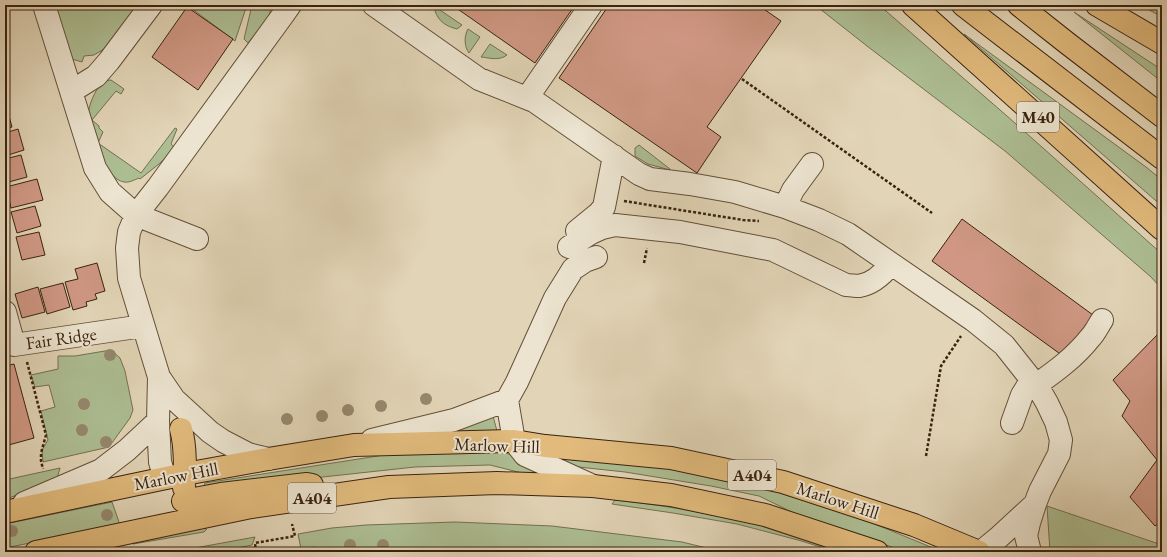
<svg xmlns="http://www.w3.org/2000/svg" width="1167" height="557" viewBox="0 0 1167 557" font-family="'EB Garamond',serif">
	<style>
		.green { fill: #adbe93; stroke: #747051 }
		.building { fill: #d09884; stroke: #3a220f }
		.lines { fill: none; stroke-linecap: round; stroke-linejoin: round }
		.minor-casing { stroke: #644f39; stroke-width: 24 }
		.major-casing { stroke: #3a220f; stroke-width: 24 }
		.highway-casing { stroke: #3a220f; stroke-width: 24 }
		.path { stroke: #3a220f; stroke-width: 2.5; stroke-dasharray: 3 2; stroke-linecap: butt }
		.minor { stroke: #ece4d0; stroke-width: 22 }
		.major { stroke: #e1ba7c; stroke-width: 22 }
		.highway { stroke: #e1ba7c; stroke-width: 22 }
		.tree { fill: #96886d }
		.labels { text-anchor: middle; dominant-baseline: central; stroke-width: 4; stroke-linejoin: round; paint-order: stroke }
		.shield { fill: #ece4d0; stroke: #6f5c49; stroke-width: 1 }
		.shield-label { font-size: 17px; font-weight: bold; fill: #3a220f }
		.street-label { font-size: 18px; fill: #3a220f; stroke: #ece4d0 }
	</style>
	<rect width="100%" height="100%" fill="#e2d5b7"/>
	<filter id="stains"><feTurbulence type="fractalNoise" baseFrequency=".005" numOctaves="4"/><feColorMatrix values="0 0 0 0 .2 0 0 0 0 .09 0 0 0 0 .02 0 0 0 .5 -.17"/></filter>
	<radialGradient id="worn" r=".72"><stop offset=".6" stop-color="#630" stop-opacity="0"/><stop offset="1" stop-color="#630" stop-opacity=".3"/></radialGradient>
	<path class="green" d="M52 5H137L104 49 94 55 84 56 82 62 72 59Z
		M187 5H247L235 41Z
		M252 5H272L268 19 248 43 244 39Z
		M815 5H879L1007 116 1162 254V289L1151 277 1005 151 867 46Z
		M1140 5H1162V17Z
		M437 8 462 25 457 29C446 26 439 22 435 11Z
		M1074 12 1162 70V82Z
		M468 29 480 37 469 53C464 46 464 36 468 29Z
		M964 34 1146 167 1162 180V206Z
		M490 44 507 55C499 61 490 58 481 57Z
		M111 80 124 89 121 94 116 91 92 120 99 126V128L103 132 98 143 141 173 175 128 177 129 171 144 175 148 159 164 140 179 139 178C134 180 129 183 124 182 105 179 89 135 88 118 88 104 95 92 102 81Z
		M639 145 670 169V170L648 164 635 156V148Z
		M111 350 120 358 125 371 133 410 130 418 109 447 43 462 42 450 48 440 41 411 55 407 49 385 35 387 31 375 58 369V356H75Z
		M493 416 497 431 453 434 452 428Z
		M504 452 511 455 525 467 538 473 536 475 522 473 490 465 415 467 258 484 203 488 205 483 384 455Z
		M543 454 613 460 708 475 780 493 865 520 943 552H907L802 517 759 496 711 486 625 472 560 465Z
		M60 468 56 482 50 485 5 499V480Z
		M615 500C673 506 730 517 787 532 808 537 830 545 851 552H837L798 540 737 524 673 513 612 504Z
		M112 502 120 525 5 548V524Z
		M1047 506 1162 545V552H1050Z
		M455 522 552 526 682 542 723 552H316L315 547 301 549 298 534 332 528 366 525Z
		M201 528 207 529 204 532 133 544 141 540Z
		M255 537 252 545 218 552H173Z"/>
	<path class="building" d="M452 5H575L535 63Z
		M609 5H758L781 21 707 127 721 137 697 173 559 78Z
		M187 7 233 39 198 90 152 57Z
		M5 105H6L12 127 5 129Z
		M18 129 24 150 5 156V133Z
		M21 155 27 177 5 183V159Z
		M37 179 43 200 11 208 6 187Z
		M35 206 41 226 17 233 11 212Z
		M962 219 1093 315 1063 356 932 261Z
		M39 232 45 255 22 260 16 237Z
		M97 263 105 291 95 294 97 299 86 302 87 306 73 310 65 282 78 279 75 269Z
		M63 283 70 307 47 314 40 289Z
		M38 287 45 312 22 318 15 294Z
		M1161 331 1162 332V521L1155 526 1130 497 1157 460 1122 416 1130 401 1113 380Z
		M14 364 34 438 5 446V366Z"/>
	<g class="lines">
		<defs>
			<path id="minor" d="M44 5 95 168 110 192 136 215 197 239
				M374 5 479 79 534 101 639 174 650 179 690 184 735 192 785 207 819 220 848 234 973 320 1004 345 1039 389 1047 403 1056 422 1061 440 1059 454 1040 491 1035 504 1029 523 1026 536 1030 552
				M72 91 96 76 109 61 151 5
				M527 98 591 5
				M785 207 793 190 812 164
				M577 231 599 213 604 207 614 156
				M569 247 591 233 602 228 615 225 680 232 773 250 846 285C850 285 855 286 859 286 873 284 883 274 891 264
				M5 312 14 345 143 326
				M159 377 174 399 210 432 223 441 248 454 268 459
				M1036 385C1056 371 1075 357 1090 338 1095 333 1098 326 1102 320
				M1012 423 1022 395 1027 387 1031 378
				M372 440 454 420 507 400
				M165 478 160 462 158 421 159 377 129 278 127 248 129 232 136 215 158 187 283 15 290 5
				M593 486 525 455 514 441 507 400 517 382 555 298 573 269 585 261 596 257
				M24 503 101 470 127 450 158 421
				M981 552 998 538 1035 504"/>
			<path id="major" d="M181 429C186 448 185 469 184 488
				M183 501 221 494 307 484 312 485
				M5 512 185 474 268 459 354 445 514 441 545 446 671 458 783 482 914 525 979 552
				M36 552 251 507 389 487 497 483 593 486 671 495 765 515 877 552"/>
			<path id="highway" d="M913 5 1162 229
				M963 5 1162 158
				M1019 5 1067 43 1162 116
				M1097 5 1162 43"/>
		</defs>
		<use href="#minor" class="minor-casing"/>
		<use href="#major" class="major-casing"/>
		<use href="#highway" class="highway-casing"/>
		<path class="path" d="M742 79 932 213
			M624 201 743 220 759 221
			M644 263 647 248
			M27 362 46 435 41 453V461L43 469
			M926 456 941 366 961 336
			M256 552 255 543 295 536 292 524"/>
		<use href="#minor" class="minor"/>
		<use href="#major" class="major"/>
		<use href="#highway" class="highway"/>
	</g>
	<g class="tree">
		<circle cx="110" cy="355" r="6"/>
		<circle cx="426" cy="399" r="6"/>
		<circle cx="84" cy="404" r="6"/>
		<circle cx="381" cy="406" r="6"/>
		<circle cx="348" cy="410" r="6"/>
		<circle cx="322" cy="416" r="6"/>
		<circle cx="287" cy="419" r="6"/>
		<circle cx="82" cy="430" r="6"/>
		<circle cx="106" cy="442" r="6"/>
		<circle cx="107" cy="515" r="6"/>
		<circle cx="12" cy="531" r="6"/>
		<circle cx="350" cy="545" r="6"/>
		<circle cx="383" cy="545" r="6"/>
	</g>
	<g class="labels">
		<g class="shield">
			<rect x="1017" y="102" width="42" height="30" rx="3"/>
			<rect x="728" y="460" width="48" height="30" rx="3"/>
			<rect x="288" y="483" width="48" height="30" rx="3"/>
		</g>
		<g class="shield-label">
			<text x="1038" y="117">M40</text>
			<text x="752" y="475">A404</text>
			<text x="312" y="498">A404</text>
		</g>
		<g class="street-label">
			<text transform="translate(61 338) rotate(-8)">Fair Ridge</text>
			<text transform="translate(497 445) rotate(2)">Marlow Hill</text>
			<text transform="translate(176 476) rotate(-11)">Marlow Hill</text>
			<text transform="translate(838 500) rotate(18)">Marlow Hill</text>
		</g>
	</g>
	<rect width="1167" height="557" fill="none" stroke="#e2d5b7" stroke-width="20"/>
	<rect x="6" y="6" width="1155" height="545" fill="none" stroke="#3a220f" stroke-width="2"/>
	<rect x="10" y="10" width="1147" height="537" fill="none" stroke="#3a220f"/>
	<rect width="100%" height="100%" filter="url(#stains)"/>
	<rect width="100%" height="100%" fill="url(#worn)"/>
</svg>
